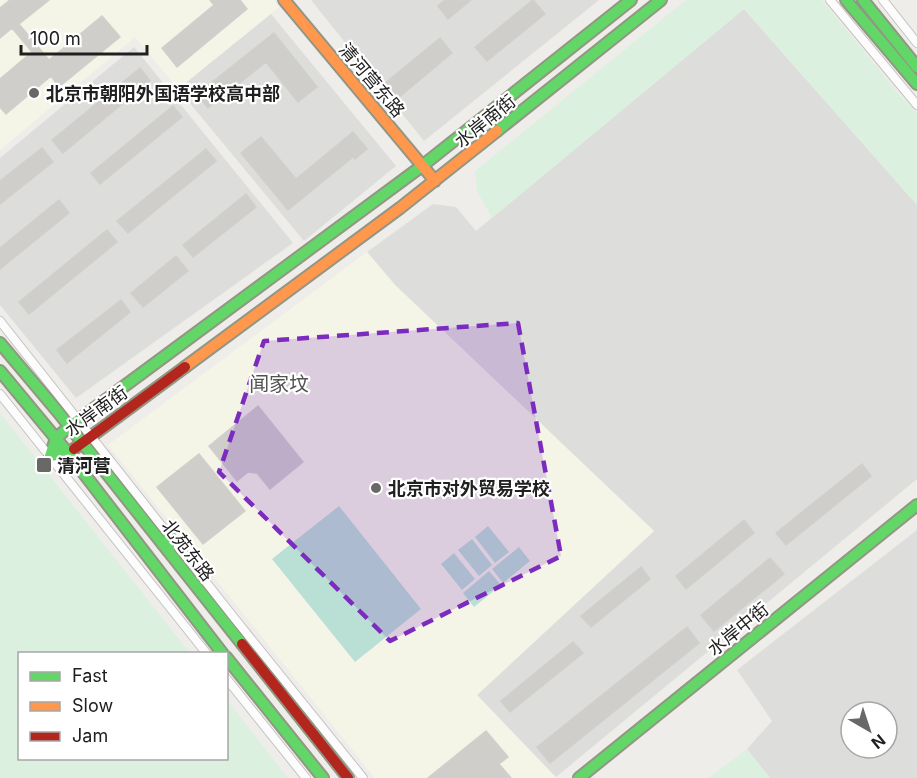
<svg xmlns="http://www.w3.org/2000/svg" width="917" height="778" viewBox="0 0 917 778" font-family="Inter,'Noto Sans SC',sans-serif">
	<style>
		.residential { fill: #dddddb; fill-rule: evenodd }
		.education { fill: #f4f5e7 }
		.park { fill: #dbf0de }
		.pitch { fill: #badfd5 }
		.building { fill: #cfcecb; stroke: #d1cfcc; stroke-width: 1.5 }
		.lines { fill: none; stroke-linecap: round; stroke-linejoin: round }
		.street-casing { stroke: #c4c3c2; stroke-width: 10 }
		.fast-casing { stroke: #929684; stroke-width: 14 }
		.slow-casing { stroke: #929684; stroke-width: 14 }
		.jam-casing { stroke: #929684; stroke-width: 14 }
		.street { stroke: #fcfcfc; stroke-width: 8 }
		.fast { stroke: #63d668; stroke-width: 10 }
		.slow { stroke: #ff974d; stroke-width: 10 }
		.jam { stroke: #b3261e; stroke-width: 10 }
		.marked { fill: #7b2cbf; fill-opacity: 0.2; stroke: #7b2cbf; stroke-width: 4.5; stroke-dasharray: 12 8; stroke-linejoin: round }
		.poi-dot { fill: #686867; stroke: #fff; stroke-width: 2 }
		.labels { text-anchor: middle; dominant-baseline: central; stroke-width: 4.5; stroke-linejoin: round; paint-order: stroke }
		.street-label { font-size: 18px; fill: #202020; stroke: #fff }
		.poi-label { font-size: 18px; font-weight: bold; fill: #202020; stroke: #fff; text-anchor: start }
		.neighbourhood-label { font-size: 20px; fill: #535353; stroke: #fff }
	</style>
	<rect width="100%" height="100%" fill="#eeedea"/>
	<path class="residential" d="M311 0H599L424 141Z
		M744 9 917 205V479L556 777 477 695 654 531 395 285 367 252 433 204 456 207 476 231Z
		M271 14 396 166 304 241 178 89Z
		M134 47 293 243 76 398 0 305V158Z
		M917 530V778H770L747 749 772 721 737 670ZM851 712H887V748H851Z"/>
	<path class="education" d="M0 0H274L279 7 178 89 135 37 0 150Z
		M367 252 395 285 654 531 477 695 556 778H375L108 445Z"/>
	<path class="park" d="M686 0H822L898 93 917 113V205L744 9 492 218 477 191 475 171Z
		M0 413 190 653 20 654V758H226L227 700 288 778H0Z
		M747 749 770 778H709Z"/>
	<path class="pitch" d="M339 506 421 609 355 662 272 559Z
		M488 526 509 552 495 563 475 537Z
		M472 539 492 565 479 576 458 550Z
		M519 547 530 561 503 583 492 569Z
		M454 553 475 579 462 590 441 564Z
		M489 571 501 585 474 607 463 593Z"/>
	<path class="building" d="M10 0H49L19 24 49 60 102 16 120 37 59 87 51 76 6 114 0 107V79L32 52 12 28 0 38V8Z
		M210 0H240L247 9 177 67 162 48 214 5Z
		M445 0H471L448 19 438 6Z
		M533 0 545 14 487 61 475 47Z
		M274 33 317 87 298 102 266 62 208 108 197 94Z
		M440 38 452 53 397 99 384 84Z
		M140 68 150 81 63 153 52 140Z
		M173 106 182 117 100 184 91 173Z
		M353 132 367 149 355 159 353 157 288 210 241 153 261 137 296 179Z
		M42 148 53 162 0 204V181Z
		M206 149 216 161 128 233 117 221Z
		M246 194 256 207 193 257 183 245Z
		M59 200 69 213 0 269V248Z
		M107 230 117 242 29 314 19 302Z
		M176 256 188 271 143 307 131 293Z
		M121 300 130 312 67 363 57 350Z
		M258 406 303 462 270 489 257 473 248 472 237 481 209 446Z
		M199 454 245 511 203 544 157 487Z
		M862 464 871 476 786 545 776 533Z
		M744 520 754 533 686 589 676 576Z
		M770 558 784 574 714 631 701 615Z
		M641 567 650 579 591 627 581 616Z
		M687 627 699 643 550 763 537 747Z
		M573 642 583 653 510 712 501 701Z
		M486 731 508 757 499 764 511 778H428Z"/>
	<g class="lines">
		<defs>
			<path id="street" d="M830 0 917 105
				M883 0 917 43
				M0 321 235 619 363 778
				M0 394 207 654
				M226 678 306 778"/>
			<path id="fast" d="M846 0 917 84
				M863 0 917 67
				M497 131 661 0
				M0 343 58 412 242 644
				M0 371 68 453 223 654
				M74 449 68 453 50 456 56 438 69 427 422 166 631 0
				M169 535V552
				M226 657 323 778
				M579 778 917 505"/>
			<path id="slow" d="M284 0 435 181
				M185 367 400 208 497 131"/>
			<path id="jam" d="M74 449 185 367
				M242 644 348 778"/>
		</defs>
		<use href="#street" class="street-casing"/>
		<use href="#fast" class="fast-casing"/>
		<use href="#slow" class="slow-casing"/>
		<use href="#jam" class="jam-casing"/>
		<use href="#street" class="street"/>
		<use href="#fast" class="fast"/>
		<use href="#slow" class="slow"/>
		<use href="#jam" class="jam"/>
	</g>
	<path class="marked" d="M518 323 561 556 390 641 219 472 264 341Z"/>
	<g class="poi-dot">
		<circle cx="34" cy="93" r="6"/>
		<rect x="36" y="457" width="16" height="16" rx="3"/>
		<circle cx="376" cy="488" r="6"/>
	</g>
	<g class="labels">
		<g class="street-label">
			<text transform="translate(372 80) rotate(50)">清河营东路</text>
			<text transform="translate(485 121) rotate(-39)">水岸南街</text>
			<text transform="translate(96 411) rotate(-36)">水岸南街</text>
			<text transform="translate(188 550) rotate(52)">北苑东路</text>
			<text transform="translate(738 629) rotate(-39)">水岸中街</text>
		</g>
		<g class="poi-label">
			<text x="46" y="93">北京市朝阳外国语学校高中部</text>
			<text x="57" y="465">清河营</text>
			<text x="388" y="488">北京市对外贸易学校</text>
		</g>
		<g class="neighbourhood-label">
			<text x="279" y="384">闻家坟</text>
		</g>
	</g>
	<rect x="18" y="652" width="210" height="108" fill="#ffffff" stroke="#a6a6a6" stroke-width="1.5"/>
	<rect x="30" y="672" width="30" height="9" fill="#63d668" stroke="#a6a6a6" stroke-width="1.5"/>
	<text x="72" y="682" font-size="18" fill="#202020">Fast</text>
	<rect x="30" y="702" width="30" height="9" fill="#ff974d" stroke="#a6a6a6" stroke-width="1.5"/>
	<text x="72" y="712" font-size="18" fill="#202020">Slow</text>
	<rect x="30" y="732" width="30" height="9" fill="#b3261e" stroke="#a6a6a6" stroke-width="1.5"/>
	<text x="72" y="742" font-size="18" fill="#202020">Jam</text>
	<g transform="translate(869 730) rotate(141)"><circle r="28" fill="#ffffff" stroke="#a6a6a6" stroke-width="1.5"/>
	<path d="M0-4.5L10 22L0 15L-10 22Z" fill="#686867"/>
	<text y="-9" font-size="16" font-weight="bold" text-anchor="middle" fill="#202020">N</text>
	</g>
	<path d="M21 45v9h126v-9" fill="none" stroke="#202020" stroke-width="3"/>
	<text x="30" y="45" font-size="18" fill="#202020" stroke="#ffffff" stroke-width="4.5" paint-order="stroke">100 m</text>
</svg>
